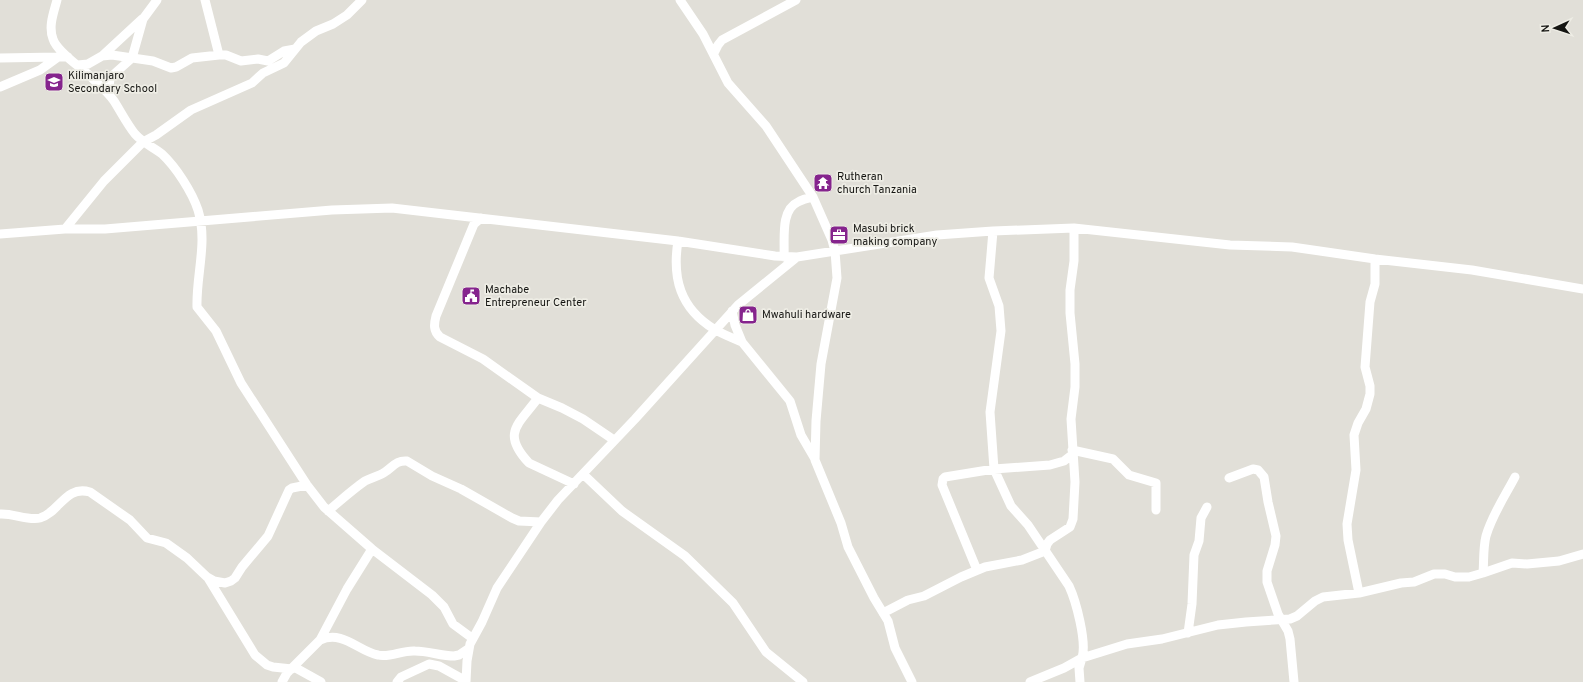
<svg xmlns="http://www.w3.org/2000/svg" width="1583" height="682" viewBox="0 0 1583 682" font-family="Overpass,sans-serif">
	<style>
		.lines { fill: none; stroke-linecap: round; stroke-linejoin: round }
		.minor { stroke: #fff; stroke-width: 9 }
		.labels { text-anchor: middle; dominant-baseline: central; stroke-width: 3.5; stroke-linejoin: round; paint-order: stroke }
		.poi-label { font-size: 11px; fill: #151512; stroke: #eeede5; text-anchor: start }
	</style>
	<rect width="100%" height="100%" fill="#e1dfd8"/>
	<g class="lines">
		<path class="minor" d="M57 0C54 12 48 26 53 39 57 52 81 67 91 77 99 85 108 92 114 101 121 112 127 124 135 134 143 143 153 147 162 154 176 167 192 192 198 210 208 242 196 275 197 307L216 331 241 383 307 485 324 507 372 549 432 595 444 607 453 624 472 638
			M205 0 219 55
			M680 0 703 34 728 83 766 126 813 197 832 240 835 251 837 278 821 364 816 421 815 460 841 523 848 547 874 598 888 621 895 648 912 682
			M714 53 718 45 722 40 796 0
			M102 56 142 19
			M0 58 58 57
			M78 65 88 64 102 56 112 55 153 61 171 68 176 67 192 58 219 55H226L241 61 258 59 268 61 284 51 295 49
			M0 87 40 70 58 57H68
			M108 93 110 79 113 75 132 58 143 19 157 0
			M481 218 474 224 436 316C434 324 433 331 440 337L483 359 538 398 562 408 583 419 614 440
			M65 229 104 181 143 142 156 135 191 110 252 83 263 73 284 63 301 42 316 31 333 24 347 15 362 0
			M993 231 989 278 999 306 1001 331 990 412 994 469 1011 506 1028 525 1069 586C1076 601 1087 642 1082 658L1064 668 1030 682
			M0 234 65 229H105L332 210 392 208 678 241 775 256 797 257 937 235 993 231 1074 228 1230 245 1292 247 1375 259 1472 270 1583 289
			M678 241C672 278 680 308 714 329 722 334 732 338 742 342
			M784 257C785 240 780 210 798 202 803 199 808 198 813 197
			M732 311 735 325 742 342 790 401 801 435 815 459
			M538 398C518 425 501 433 529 463L574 484
			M1072 450 1113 459 1129 475 1156 483V510
			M583 474 622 511 685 556 733 603 766 652 803 682
			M1229 478 1253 469 1258 470 1264 477 1268 502 1276 536 1275 545 1267 571V582L1278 614 1288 631 1290 639 1294 682
			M328 511C340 501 352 490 365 481 371 478 379 476 385 472 393 467 396 460 407 461L432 476 461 489 512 518 519 521 541 522
			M0 514C13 513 28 521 40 518 60 512 65 485 90 492L130 520 147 538 166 543 187 558 207 577 214 581 225 583 231 581 235 578 242 567 268 536 289 490 292 488 307 485
			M977 570 942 485 943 479 945 477 994 469 1050 465 1064 461 1073 454
			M1483 573C1484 561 1483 548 1486 536 1492 515 1505 496 1515 477
			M208 578 255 655 267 665 273 667 292 669
			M1359 593 1348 540 1347 524 1356 470 1354 435 1358 423 1366 409 1370 394V386L1365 367 1370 302 1375 284V259
			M883 613 908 600 924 596 961 577 985 567 1022 560 1045 551 1047 544 1050 540 1070 527 1073 519 1075 482 1071 419 1075 387V364L1070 313V290L1074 261V228
			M1188 633 1192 604 1194 555 1199 541 1201 518 1207 507
			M320 640 347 589 372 549
			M294 667 321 682
			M282 682 287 673 320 640C343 630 358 651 378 655 390 658 402 650 415 651 428 651 441 656 454 656L459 655 468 649
			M397 682 401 677 429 664 439 666 466 681
			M466 682 467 661 470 644 482 622 497 588 541 522 558 500 635 419 738 305 797 257
			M1080 682 1079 668 1082 658 1127 644 1162 639 1218 625 1246 622 1290 619 1297 616 1315 601 1323 597 1359 593 1401 583 1414 582 1434 574H1445L1455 577H1469L1483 573 1512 563 1527 564 1559 561 1583 554"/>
	</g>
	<defs>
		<symbol id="school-square" viewBox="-11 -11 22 22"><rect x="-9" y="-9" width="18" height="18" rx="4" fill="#85248d" stroke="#eeede5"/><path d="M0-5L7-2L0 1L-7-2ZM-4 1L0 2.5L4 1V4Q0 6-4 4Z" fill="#fff"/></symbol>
		<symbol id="temple-square" viewBox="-11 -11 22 22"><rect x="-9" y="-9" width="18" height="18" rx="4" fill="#85248d" stroke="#eeede5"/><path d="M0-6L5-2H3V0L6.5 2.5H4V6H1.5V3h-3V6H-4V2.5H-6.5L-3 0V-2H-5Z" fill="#fff"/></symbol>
		<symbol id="office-square" viewBox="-11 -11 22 22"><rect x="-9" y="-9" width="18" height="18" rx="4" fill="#85248d" stroke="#eeede5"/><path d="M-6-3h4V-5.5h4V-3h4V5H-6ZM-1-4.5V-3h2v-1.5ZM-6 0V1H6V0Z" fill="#fff"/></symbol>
		<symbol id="civic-square" viewBox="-11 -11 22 22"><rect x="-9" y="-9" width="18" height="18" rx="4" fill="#85248d" stroke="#eeede5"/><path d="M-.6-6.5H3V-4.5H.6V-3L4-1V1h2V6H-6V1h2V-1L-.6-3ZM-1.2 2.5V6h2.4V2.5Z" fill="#fff"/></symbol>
		<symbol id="shop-square" viewBox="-11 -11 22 22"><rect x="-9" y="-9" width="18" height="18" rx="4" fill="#85248d" stroke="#eeede5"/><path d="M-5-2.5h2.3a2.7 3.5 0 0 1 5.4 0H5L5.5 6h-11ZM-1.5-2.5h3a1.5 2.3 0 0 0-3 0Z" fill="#fff"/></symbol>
	</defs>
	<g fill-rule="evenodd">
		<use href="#school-square" x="43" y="71" width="22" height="22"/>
		<use href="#temple-square" x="812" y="172" width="22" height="22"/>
		<use href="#office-square" x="828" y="224" width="22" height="22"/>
		<use href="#civic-square" x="460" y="285" width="22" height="22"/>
		<use href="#shop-square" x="737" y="304" width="22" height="22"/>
	</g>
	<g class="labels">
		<g class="poi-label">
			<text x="68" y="76">Kilimanjaro<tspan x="68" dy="13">Secondary School</tspan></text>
			<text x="837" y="177">Rutheran<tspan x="837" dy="13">church Tanzania</tspan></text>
			<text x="853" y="229">Masubi brick<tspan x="853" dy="13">making company</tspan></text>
			<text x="485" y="290">Machabe<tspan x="485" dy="13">Entrepreneur Center</tspan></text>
			<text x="762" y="315">Mwahuli hardware</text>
		</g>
	</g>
	<g transform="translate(1555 28) rotate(267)" stroke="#eeede5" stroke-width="3" paint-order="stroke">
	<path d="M0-3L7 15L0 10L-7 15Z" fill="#151512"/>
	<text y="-6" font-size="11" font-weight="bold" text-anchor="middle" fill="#151512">N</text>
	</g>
</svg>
